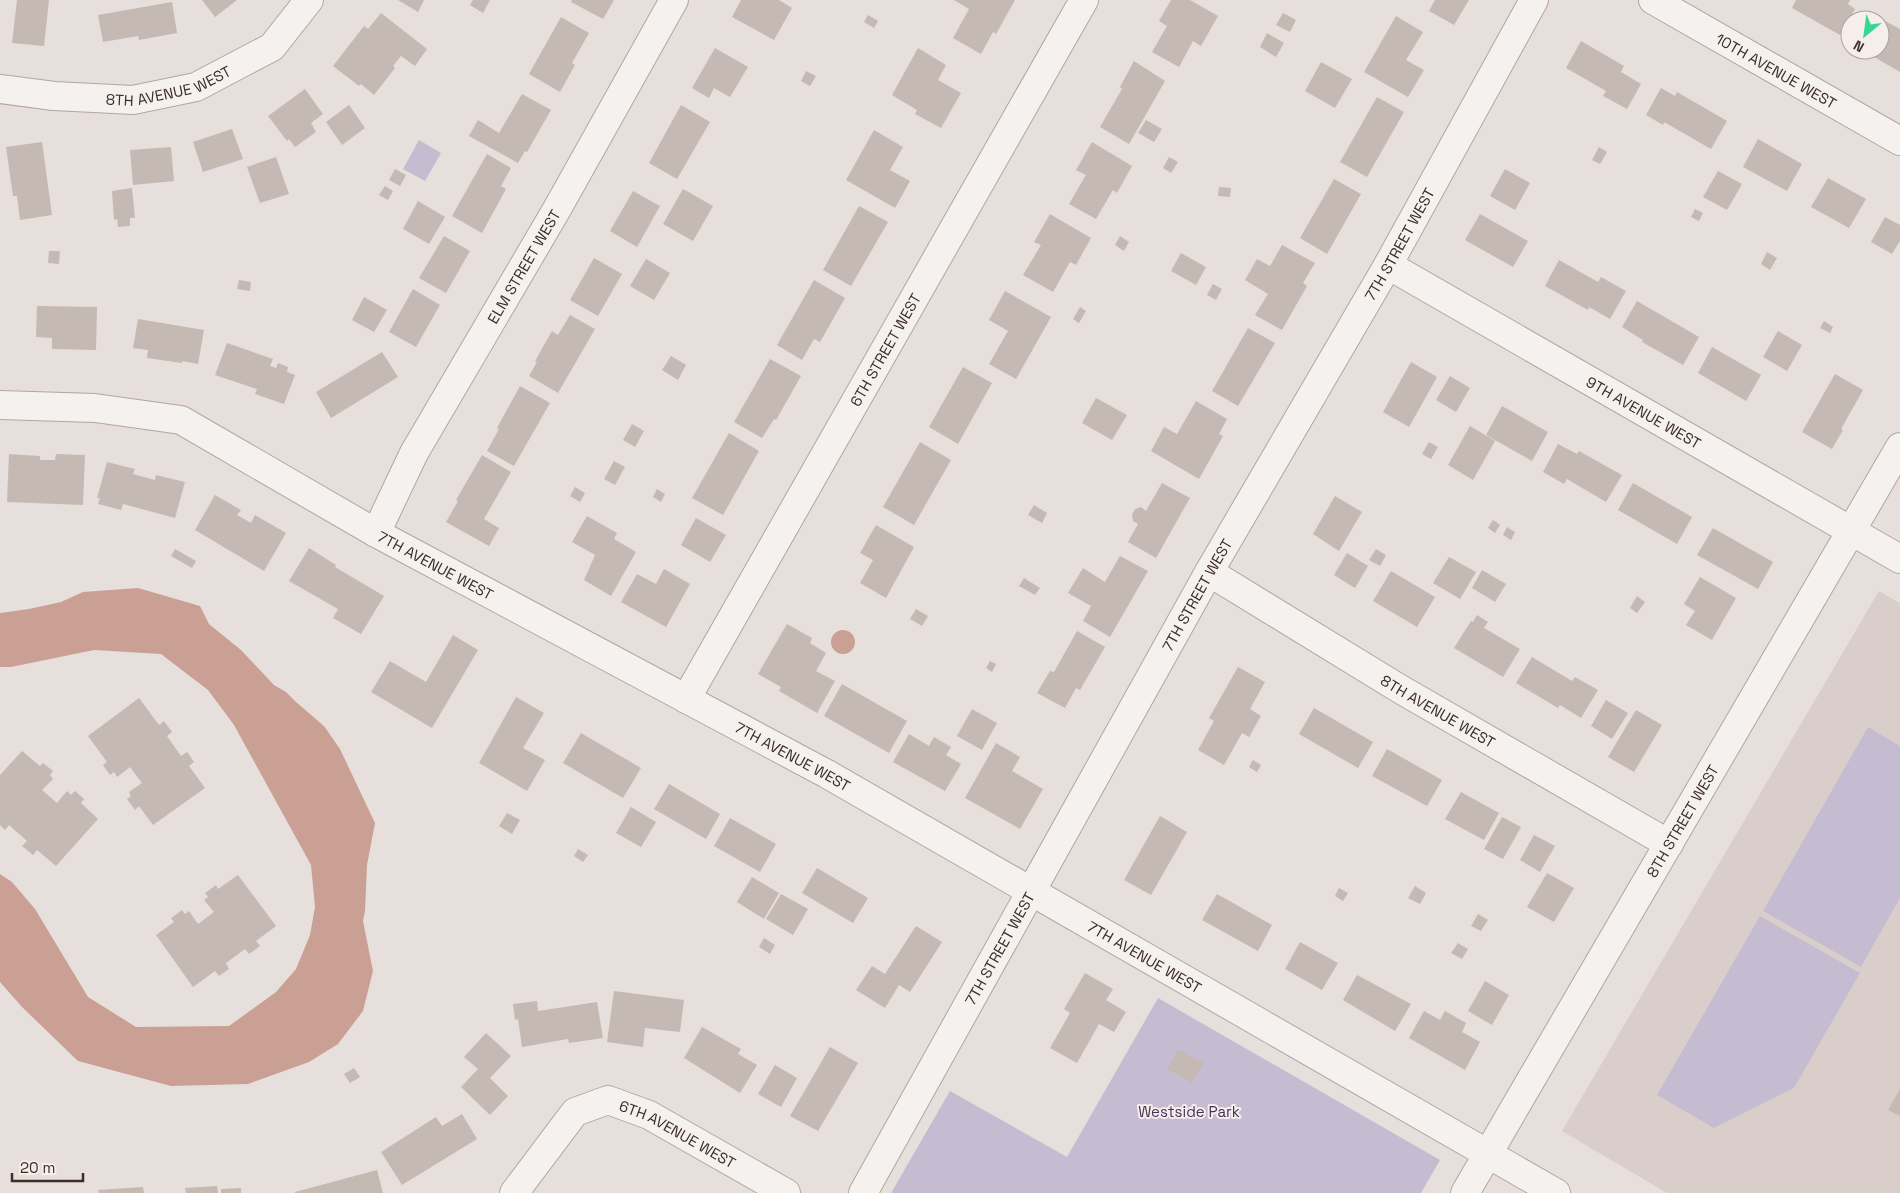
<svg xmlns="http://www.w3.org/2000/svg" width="1900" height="1193" viewBox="0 0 1900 1193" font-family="'Space Grotesk',sans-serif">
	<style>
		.built { fill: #d9ceca }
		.green { fill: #c6bcd2 }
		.water { fill: #caa094 }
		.building { fill: #c4b9b3 }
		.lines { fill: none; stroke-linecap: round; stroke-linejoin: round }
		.minor-casing { stroke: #b1a6a1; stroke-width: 30 }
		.minor { stroke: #f5f1ef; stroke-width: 28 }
		.labels { text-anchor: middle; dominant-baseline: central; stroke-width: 4; stroke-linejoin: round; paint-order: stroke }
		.street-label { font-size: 15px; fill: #3e2e25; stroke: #f5eeeb }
		.park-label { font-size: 15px; fill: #47315b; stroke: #f5eeeb }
	</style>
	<rect width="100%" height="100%" fill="#e7dfdc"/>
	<path class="built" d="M1879 591 1900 603V1193H1667L1562 1131Z"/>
	<path class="green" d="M419 140 441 153 425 181 403 169Z
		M1868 727 1900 746V898L1861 967 1763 911Z
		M1760 916 1860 973 1794 1088 1714 1128 1657 1095Z
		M1158 998 1440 1160 1421 1193H891L950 1091 1067 1157Z"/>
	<path class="water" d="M138 588 200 606 209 624 241 650 274 685 286 692 296 702 324 726 340 749 375 823 367 865 365 911 363 921 373 971 363 1011 338 1044 309 1062 248 1084 171 1086 78 1061 22 1007 0 982V874L12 882 35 909 88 997 136 1027 229 1026 276 992 296 969 310 935 315 907 311 865 234 725 208 690 161 654 94 650 11 667H0V613L29 609 61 602 83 592Z
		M831 642a12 12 0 1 1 24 0a12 12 0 1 1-24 0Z"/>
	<path class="building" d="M17 0H49L44 46 12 43Z
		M202 0H237L215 17Z
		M398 0H424L418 12Z
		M473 0H490L483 13 470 5Z
		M572 0H614L603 19 571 2Z
		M741 0H779L792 8 774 40 732 17Z
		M954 0H1015L996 34 993 32 981 54 953 38 969 9Z
		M1171 0H1190L1218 16 1201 46 1193 41 1179 67 1152 52 1167 26 1159 21Z
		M1435 0H1469L1454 25 1429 11Z
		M1796 0H1850L1848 4 1855 9 1840 35 1792 8Z
		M172 2 177 33 139 40 138 36 103 42 98 15Z
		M381 13 427 49 415 66 401 56 393 66 395 68 374 95 361 84 359 86 333 66 364 26 368 29Z
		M1283 13 1296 20 1290 32 1276 25Z
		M868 15 878 21 874 28 864 22Z
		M1396 16 1423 32 1406 60 1424 70 1408 97 1364 72Z
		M561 17 589 33 572 63 575 65 560 92 529 74Z
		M1881 19 1900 29V72L1862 50H1880Z
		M1267 33 1284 43 1276 57 1260 47Z
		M1581 41 1624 66 1621 72 1641 84 1627 109 1603 96 1606 91 1566 68Z
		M715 48 748 67 730 97 714 88 709 98 692 88Z
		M918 48 946 65 938 80 961 93 941 128 915 114 917 110 892 95Z
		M1134 61 1165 81 1129 144 1100 127 1122 89 1120 87Z
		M1321 62 1352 79 1335 108 1305 91Z
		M806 71 816 76 810 86 801 81Z
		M1661 88 1675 96 1677 92 1727 121 1711 149 1664 122 1663 125 1646 115Z
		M305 89 323 114 311 123 316 132 295 147 289 139 287 141 268 116Z
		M522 94 551 110 527 152 525 151 518 163 469 136 478 120 499 133Z
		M1377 97 1404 112 1367 177 1340 162Z
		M349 105 365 128 342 145 326 122Z
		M681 105 710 122 677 179 649 163Z
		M1146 120 1162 129 1154 142 1138 133Z
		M232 129 243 159 203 172 193 142Z
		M874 130 903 147 890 170 910 181 895 208 846 180Z
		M1758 139 1802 164 1787 191 1743 167Z
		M42 142 52 215 20 220 17 196H13L6 147Z
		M1092 142 1132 166 1117 193 1113 190 1096 219 1069 204 1086 175 1076 170Z
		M171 147 174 181 133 185 130 150Z
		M1599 147 1607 152 1600 164 1592 160Z
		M487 154 511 168 501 186 506 189 482 233 452 216Z
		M276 157 289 194 260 203 247 167Z
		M1169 157 1178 162 1171 173 1163 168Z
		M395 169 406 175 400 186 389 180Z
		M1505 169 1530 183 1515 210 1490 196Z
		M1718 171 1742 184 1727 210 1703 197Z
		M1828 178 1866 199 1849 228 1811 207Z
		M1334 179 1361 194 1327 254 1300 238Z
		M385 186 393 191 388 200 379 195Z
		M1219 187 1231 188 1230 197 1218 196Z
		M132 188 135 218H130V226L118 227 117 219 114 220 112 191Z
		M683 189 713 206 693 241 663 224Z
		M633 191 660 206 637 247 610 231Z
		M418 201 445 217 429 244 403 229Z
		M859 206 888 222 851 286 823 270Z
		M1695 209 1703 213 1699 221 1691 217Z
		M1050 214 1091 238 1076 265 1070 262 1053 292 1023 275 1041 245 1034 242Z
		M1480 214 1528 241 1513 267 1465 240Z
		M1885 217 1900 225V241L1892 254 1871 242Z
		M444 236 470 251 446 293 419 278Z
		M1120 236 1129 242 1124 251 1115 245Z
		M1282 245 1315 263 1303 283 1307 286 1282 330 1255 315 1268 294 1245 280 1257 259 1270 266Z
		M49 251H60L59 264 48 263Z
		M1767 252 1777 258 1770 270 1761 264Z
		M1181 253 1206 267 1196 285 1171 271Z
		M594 258 622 274 598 316 570 300Z
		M646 259 670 273 654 300 630 286Z
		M1559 260 1598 282 1601 277 1626 291 1610 319 1589 307 1588 310 1545 286Z
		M239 280 251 282 250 291 237 289Z
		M814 280 845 298 820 342 814 339 802 360 777 345Z
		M1213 284 1222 289 1216 300 1207 295Z
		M413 289 440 305 416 347 389 332Z
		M1005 291 1051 317 1016 379 989 364 1008 331 989 320Z
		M364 297 387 310 374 332 352 320Z
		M1637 301 1699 337 1683 365 1642 342 1643 340 1622 327Z
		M37 306 97 307 96 350 52 349V338L36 337Z
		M1080 307 1086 311 1079 323 1073 319Z
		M570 315 595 329 558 393 529 376 537 362 535 361 552 331 558 335Z
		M138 319 204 330 198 364 182 361V363L147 358 148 350 133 348Z
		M1824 321 1833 327 1830 333 1820 328Z
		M1248 328 1275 343 1238 406 1212 391Z
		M1778 331 1802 345 1787 371 1763 357Z
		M227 343 273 359 270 366 276 368 278 363 288 367 287 372 295 375 284 404 255 394 257 389 215 375Z
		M1712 347 1761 375 1746 401 1698 373Z
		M382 352 398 377 331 418 316 392Z
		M671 356 686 365 678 380 662 370Z
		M770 359 801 376 776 420 774 419 762 438 734 422Z
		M1411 362 1437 377 1409 427 1383 412Z
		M963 367 992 383 958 444 929 427Z
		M1835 374 1863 390 1841 429 1843 430 1832 449 1802 432Z
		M1450 376 1470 388 1456 412 1436 400Z
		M520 386 550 403 514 466 487 451 499 429 497 428Z
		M1096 398 1127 415 1112 440 1082 423Z
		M1196 401 1227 419 1219 434 1223 436 1199 479 1151 451 1164 427 1177 434Z
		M1502 406 1548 432 1532 461 1486 435Z
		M632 424 644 431 635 447 623 440Z
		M1470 426 1495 441 1473 480 1448 465Z
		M729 433 759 451 723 515 692 498Z
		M920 442 951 460 914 525 883 507Z
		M1429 442 1438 447 1431 459 1422 454Z
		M1558 444 1577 454 1579 451 1622 475 1606 502 1567 479 1564 484 1543 472Z
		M9 454 40 456V460H55L56 454 85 455 83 505 7 502Z
		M482 455 511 472 484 519 499 528 489 546 446 522 458 501 456 500Z
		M614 461 625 467 615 485 604 479Z
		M107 462 135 469 133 474 155 480 156 475 185 482 175 518 123 504 121 510 98 504 100 498H97Z
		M1162 483 1190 498 1156 558 1128 542 1138 524 1133 521 1132 515 1135 509 1141 507 1146 511Z
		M1633 483 1692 517 1677 544 1618 510Z
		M575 487 585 493 580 502 570 496Z
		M657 489 665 494 661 502 653 497Z
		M215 495 241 510 237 515 251 523 255 515 286 533 264 571 195 530Z
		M1335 496 1362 512 1339 551 1313 534Z
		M1034 505 1047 513 1042 523 1028 515Z
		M587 516 617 533 614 539 636 552 611 596 584 580 595 555 572 542Z
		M696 518 726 535 710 562 681 545Z
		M1493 520 1500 525 1495 533 1488 528Z
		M876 525 914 547 886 598 860 583 873 560 860 553Z
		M1507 527 1515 532 1511 540 1503 535Z
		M1713 528 1773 562 1758 589 1697 555Z
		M309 548 336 565 335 567 384 596 361 634 333 618 338 609 289 581Z
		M175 549 196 561 192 568 171 556Z
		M1376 549 1386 555 1380 566 1369 560Z
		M1347 553 1368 566 1355 588 1334 575Z
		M1120 556 1148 571 1110 637 1083 621 1091 606 1068 593 1083 568 1105 582Z
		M1449 557 1476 572 1460 599 1433 583Z
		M664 569 690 584 666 627 621 602 637 574 656 584Z
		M1482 570 1506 584 1495 602 1472 588Z
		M1391 571 1435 597 1417 627 1373 601Z
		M1700 577 1736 598 1712 640 1686 625 1695 611 1684 604Z
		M1024 578 1040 588 1035 595 1019 586Z
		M1637 596 1645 602 1637 613 1630 608Z
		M916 609 928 616 922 626 910 619Z
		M1477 615 1488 622 1484 628 1520 649 1503 677 1454 648 1471 621 1473 622Z
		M787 624 812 638 810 643 826 653 816 671 835 681 817 713 779 691 781 687 758 674Z
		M1077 631 1105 647 1080 690 1076 688 1065 708 1037 693 1050 671 1054 672Z
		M453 635 478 650 432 728 371 692 390 661 426 682Z
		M1532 657 1572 681 1575 677 1598 690 1581 718 1560 705 1558 708 1516 683Z
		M990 661 996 664 992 672 986 668Z
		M1238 667 1265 682 1250 709 1261 716 1249 737 1242 733 1224 765 1198 750 1214 721 1209 718Z
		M842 684 907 721 889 753 824 716Z
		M516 697 544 713 523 748 545 760 527 791 479 763Z
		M139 698 159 725 164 721 172 732 167 736 181 756 187 752 194 762 189 766 205 788 153 825 139 806 135 810 127 799 131 796 129 792 142 783 130 767 117 777 114 772 110 775 103 765 107 762 88 736Z
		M1606 700 1628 713 1612 739 1591 726Z
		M1314 708 1373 742 1358 768 1299 734Z
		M972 709 997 723 982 750 957 736Z
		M1636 710 1662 725 1634 772 1608 757Z
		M581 733 641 768 623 798 563 763Z
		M909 734 929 746 934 737 951 747 946 755 961 764 945 791 893 762Z
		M996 743 1020 757 1012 771 1043 789 1020 829 965 798Z
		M1387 749 1442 780 1427 806 1372 776Z
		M22 751 40 766 43 763 53 771 50 775 53 779 42 790 57 803 67 791 71 795 75 791 84 799 81 803 98 819 56 866 37 850 33 855 22 846 27 841 9 825 5 830 0 825V775Z
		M1253 760 1261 765 1257 772 1249 767Z
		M669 784 720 814 706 839 654 809Z
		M1461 792 1499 813 1484 840 1445 819Z
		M631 807 656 822 641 847 616 833Z
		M507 813 520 820 512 834 499 826Z
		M1160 816 1187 832 1151 895 1124 880Z
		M1502 817 1521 827 1503 859 1484 849Z
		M730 818 776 844 760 872 714 846Z
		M1534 835 1555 846 1540 872 1520 860Z
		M578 849 588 855 583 862 574 856Z
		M817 868 868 898 853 923 802 893Z
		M1547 873 1574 888 1554 922 1527 907Z
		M238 875 276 926 256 941 260 946 249 954 245 949 226 963 229 969 219 976 215 971 193 987 156 935 174 922 171 918 182 910 185 914 189 911 198 924 214 912 204 900 208 897 205 893 216 885 218 889Z
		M752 877 779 893 764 919 737 902Z
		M1415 886 1426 893 1420 904 1408 898Z
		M1339 888 1348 893 1343 901 1335 896Z
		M781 894 808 909 793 935 766 919Z
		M1217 894 1272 925 1258 951 1202 920Z
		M1478 914 1488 920 1481 931 1471 926Z
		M916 926 942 942 910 992 899 985 885 1008 856 990 872 966 885 974Z
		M764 938 775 945 770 954 759 947Z
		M1300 942 1338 963 1322 990 1285 969Z
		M1458 943 1468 949 1462 959 1451 953Z
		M1085 973 1113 989 1106 1000 1126 1012 1114 1032 1099 1024 1077 1063 1050 1048 1070 1013 1064 1009Z
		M1357 975 1411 1004 1395 1031 1343 1000Z
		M1485 981 1509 995 1492 1025 1468 1011Z
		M614 991 684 1000 680 1032 645 1028 643 1047 607 1042Z
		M537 1001 538 1011 597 1002 603 1038 569 1043 568 1039 522 1047 518 1019 515 1020 513 1004Z
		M1424 1011 1440 1020 1445 1011 1466 1023 1462 1032 1480 1042 1465 1070 1409 1038Z
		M702 1027 741 1049 738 1054 757 1065 740 1093 684 1058Z
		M486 1033 511 1056 490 1078 508 1096 490 1115 461 1087 478 1069 464 1057Z
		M830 1047 858 1063 818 1131 790 1116Z
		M1178 1049 1204 1063 1192 1083 1167 1069Z
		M775 1065 797 1078 781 1107 758 1094Z
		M354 1068 360 1077 350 1083 344 1074Z
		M1900 1089V1116L1888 1110Z
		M462 1114 477 1139 402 1185 381 1152 436 1117 442 1126Z
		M377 1170 383 1193H295V1192Z
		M217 1186 218 1193H186L185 1188Z
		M143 1187 144 1193H99L98 1190Z
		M241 1188V1193H221V1189Z"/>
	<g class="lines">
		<defs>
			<g id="minor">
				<path id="s1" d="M1653 0 1900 141"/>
				<path id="s2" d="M0 89 54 96 133 100 196 87 272 47 309 0"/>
				<path id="s3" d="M1388 265 1900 559"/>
				<path id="s4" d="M0 405 95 408 181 420 376 533 827 774 1556 1193"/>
				<path id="s5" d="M376 533 414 453 557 209 674 0"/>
				<path id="s6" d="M1209 572 1400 689 1669 844"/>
				<path id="s7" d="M686 699 1084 0"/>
				<path id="s8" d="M514 1193 575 1112 608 1100 649 1115 786 1193"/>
				<path id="s9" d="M863 1193 1209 572 1388 265 1534 0"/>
				<path id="s10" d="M1465 1193 1900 447"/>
			</g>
		</defs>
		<use href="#minor" class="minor-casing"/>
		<use href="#minor" class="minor"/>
	</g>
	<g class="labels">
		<g class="street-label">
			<text stroke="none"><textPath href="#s1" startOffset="142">10TH AVENUE WEST</textPath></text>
			<text stroke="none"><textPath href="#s2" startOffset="171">8TH AVENUE WEST</textPath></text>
			<text stroke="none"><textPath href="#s9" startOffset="1090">7TH STREET WEST</textPath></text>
			<text stroke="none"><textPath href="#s5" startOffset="305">ELM STREET WEST</textPath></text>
			<text stroke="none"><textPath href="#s7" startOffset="402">6TH STREET WEST</textPath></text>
			<text stroke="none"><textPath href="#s3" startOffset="295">9TH AVENUE WEST</textPath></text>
			<text stroke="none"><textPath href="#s4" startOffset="475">7TH AVENUE WEST</textPath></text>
			<text stroke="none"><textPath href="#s9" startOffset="685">7TH STREET WEST</textPath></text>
			<text stroke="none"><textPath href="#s6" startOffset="268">8TH AVENUE WEST</textPath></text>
			<text stroke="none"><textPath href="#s4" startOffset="880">7TH AVENUE WEST</textPath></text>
			<text stroke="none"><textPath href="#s10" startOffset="431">8TH STREET WEST</textPath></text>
			<text stroke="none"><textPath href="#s9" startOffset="280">7TH STREET WEST</textPath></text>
			<text stroke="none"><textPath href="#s4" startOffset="1285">7TH AVENUE WEST</textPath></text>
			<text stroke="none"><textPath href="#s8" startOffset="214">6TH AVENUE WEST</textPath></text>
		</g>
		<g class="park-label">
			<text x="1189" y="1111">Westside Park</text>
		</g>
	</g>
	<g transform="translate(1865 35) rotate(209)"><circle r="24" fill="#f5eeeb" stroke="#aca19c"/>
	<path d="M0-4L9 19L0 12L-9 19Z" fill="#36d790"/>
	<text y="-8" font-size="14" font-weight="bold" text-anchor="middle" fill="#3e2e25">N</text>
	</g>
	<path d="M12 1173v8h71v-8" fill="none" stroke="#3e2e25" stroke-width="2.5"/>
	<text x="20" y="1173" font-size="15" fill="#3e2e25" stroke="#f5eeeb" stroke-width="4" paint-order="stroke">20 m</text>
</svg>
